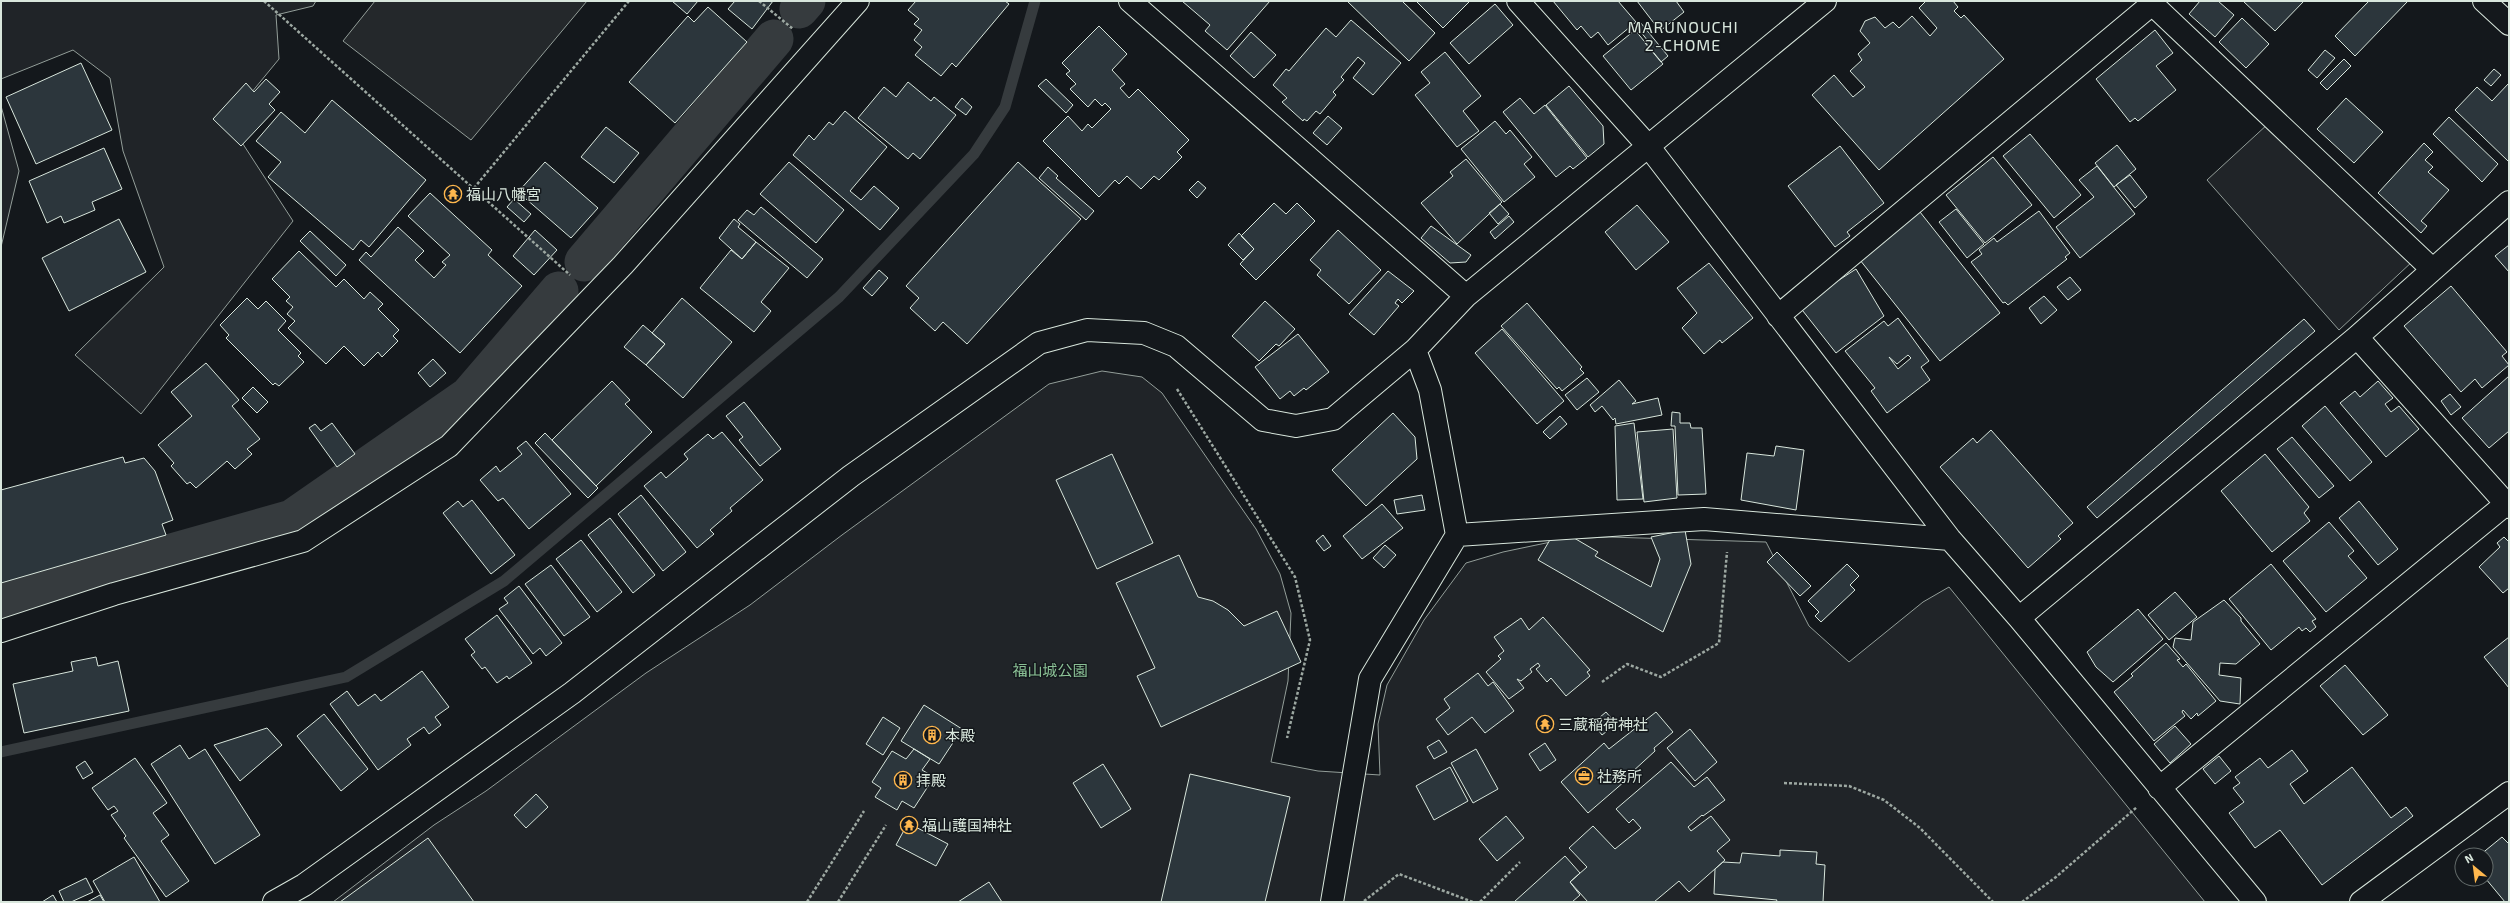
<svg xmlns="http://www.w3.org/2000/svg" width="2510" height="903" viewBox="0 0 2510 903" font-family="'Exo 2','Noto Sans JP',sans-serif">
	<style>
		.green { fill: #202428; stroke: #939e99 }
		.parking { fill: #24282b; stroke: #939e99 }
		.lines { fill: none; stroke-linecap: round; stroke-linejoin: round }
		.stream { stroke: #363b3e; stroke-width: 11 }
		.canal { stroke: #363b3e; stroke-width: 39 }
		.building { fill: #2c363c; stroke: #d8e6dc; fill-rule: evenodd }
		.minor-casing { stroke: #d8e6dc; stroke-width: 24 }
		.path { stroke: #9da8a2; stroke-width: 2.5; stroke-dasharray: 3 2; stroke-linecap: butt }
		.minor { stroke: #14181c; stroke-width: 22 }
		.labels { text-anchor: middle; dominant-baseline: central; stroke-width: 3; stroke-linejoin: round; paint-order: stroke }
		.poi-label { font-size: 15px; fill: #d8e6dc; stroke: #14181c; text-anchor: start }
		.park-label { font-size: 15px; fill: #8ac095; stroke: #14181c }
		.neighbourhood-label { font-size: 16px; letter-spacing: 1px; fill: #d8e6dc; stroke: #14181c }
	</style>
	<rect width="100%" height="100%" fill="#14181c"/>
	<path class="green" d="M1 1H316L313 6 276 15 279 59 228 121 293 221 141 414 75 355 164 267 123 151 110 78 73 50 1 79Z
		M1 106 19 171 1 247Z
		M2269 123 2414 260 2339 330 2207 180Z
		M1102 371 1142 377 1162 393 1256 529 1280 574 1291 613 1288 681 1271 762 1318 771 1380 775 1378 724 1387 685 1424 620 1466 563 1503 552 1565 539 1609 537 1766 542 1809 626 1849 662 1923 602 1949 587 2205 902H333L434 825 486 791 646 673 750 605 842 535 1049 384Z"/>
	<path class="parking" d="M375 1H587L471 140 343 41Z"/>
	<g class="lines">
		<path class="stream" d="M1 752 346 677 504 581 839 297 974 154 1005 107 1035 1"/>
		<path class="canal" d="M799 9 806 1
			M584 262 774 39
			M1 601 292 519 469 396 559 291"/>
	</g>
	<path class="building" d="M672 1H698L687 14Z
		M773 1 752 29 728 9 735 1Z
		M916 1H1005L1009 4 956 67 952 63 941 76 915 55 922 47 914 40 922 30 914 24 919 19 908 10Z
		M1182 1H1270L1227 50 1205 31 1210 25Z
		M1347 1H1402L1435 33 1409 61Z
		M1416 1H1470L1443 28Z
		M1553 1H1618L1636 22 1608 45 1598 32 1591 38 1581 26 1577 30Z
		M1637 1H1676L1684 12 1660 31Z
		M1926 1H1953L1958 7 1954 11 1961 18 1964 15 2004 59 1879 170 1812 95 1834 75 1853 97 1865 87 1850 71 1862 60 1858 54 1870 43 1860 31 1865 21 1875 17 1885 28 1893 22 1899 28 1912 16 1930 36 1937 28 1919 8Z
		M2200 1H2218L2234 15 2215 37 2189 14Z
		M2243 1H2304L2275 31Z
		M2369 1H2408L2355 56 2335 36Z
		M1495 4 1513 25 1469 64 1450 43Z
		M708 7 747 42 675 123 629 82 688 16 694 22Z
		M2242 18 2269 44 2246 68 2219 42Z
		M1351 20 1401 63 1373 95 1353 78 1365 63 1358 57 1341 77 1344 80 1333 92 1336 95 1320 114 1316 111 1307 121 1304 119 1303 121 1282 102 1287 98 1273 85 1286 69 1289 71 1326 28 1336 37Z
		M1640 22 1668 56 1661 62 1645 43 1648 41 1636 26Z
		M1099 26 1127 54 1112 70 1125 84 1120 88 1129 98 1138 89 1189 140 1177 152 1182 157 1159 180 1154 176 1141 189 1127 176 1119 184 1115 180 1099 197 1043 141 1068 116 1082 131 1088 124 1092 128 1111 109 1105 103 1102 106 1095 99 1088 107 1070 89 1076 84 1066 74 1070 71 1062 63Z
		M1635 30 1663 64 1631 90 1603 56Z
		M2155 30 2173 53 2156 66 2176 90 2138 121 2135 118 2130 122 2096 79Z
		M1251 32 1276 55 1254 78 1230 56Z
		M2325 50 2335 58 2317 78 2308 70Z
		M1445 52 1481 96 1463 111 1479 131 1457 147 1415 95 1430 83 1421 72Z
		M2344 59 2351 66 2327 90 2320 83Z
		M81 63 112 130 36 164 6 97Z
		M2494 69 2501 75 2491 86 2484 80Z
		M266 79 280 92 269 104 275 110 241 146 213 119 246 83 254 92Z
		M1046 79 1073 105 1066 113 1038 86Z
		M908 82 931 101 934 97 956 115 920 159 913 153 908 159 858 118 884 87 896 97Z
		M2509 83V159L2508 161 2455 110 2477 87 2492 101Z
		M1569 86 1603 126 1604 144 1588 157 1546 105Z
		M962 98 972 107 966 115 955 107Z
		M1520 98 1534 114 1545 105 1587 158 1573 169 1570 166 1556 177 1503 112Z
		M2346 98 2383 132 2354 163 2317 129Z
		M332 100 426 180 369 247 361 240 353 250 268 177 281 162 256 141 281 112 305 133Z
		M845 111 887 147 850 191 861 200 874 186 899 208 880 230 793 155 809 135 814 140 829 122 833 125Z
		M1328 116 1342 128 1327 145 1313 133Z
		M2449 117 2498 164 2482 182 2433 134Z
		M1495 121 1506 134 1510 130 1532 157 1524 164 1535 177 1504 202 1461 149Z
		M606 127 639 153 614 183 581 157Z
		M2030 134 2081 195 2054 218 2003 156Z
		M2424 143 2433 152 2425 160 2433 167 2428 172 2449 190 2421 221 2427 226 2421 233 2378 193Z
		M2117 145 2136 169 2114 187 2095 163Z
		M1840 146 1884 203 1847 232 1850 236 1835 247 1788 186Z
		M104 148 122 189 92 202 95 210 64 223 61 216 47 223 29 181Z
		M1993 157 2032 205 1985 243 1946 195Z
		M1466 159 1502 202 1457 244 1421 203 1453 176 1450 172Z
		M545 162 598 208 571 238 518 192Z
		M789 162 844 210 816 243 760 194Z
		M1018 162 1081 219 967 344 943 322 935 331 910 308 919 298 906 286Z
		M2097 166 2135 214 2080 258 2056 227 2094 197 2079 180Z
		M1048 167 1058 176 1056 178 1094 211 1086 220 1039 178Z
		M2130 175 2147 197 2135 208 2116 185Z
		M1198 181 1206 188 1197 198 1189 190Z
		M430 193 492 250 488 255 522 286 460 353 359 260 366 252 371 257 398 227 424 251 415 260 434 278 446 265 442 262 450 255 408 216Z
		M514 199 531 214 524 222 507 207Z
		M1274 203 1286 214 1297 203 1315 221 1256 280 1240 264 1254 249 1241 236Z
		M1500 204 1509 214 1498 224 1489 213Z
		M1637 205 1669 242 1636 270 1605 232Z
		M761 207 823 259 807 278 738 220 747 210 754 215Z
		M1956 209 1984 244 1967 258 1939 222Z
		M2039 211 2070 253 2065 257 2067 259 2008 305 2005 302 2003 303 1971 262 1982 254 1979 250 1994 238 1997 242Z
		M1920 212 2000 313 1940 361 1860 260Z
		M1509 216 1514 222 1495 239 1490 232Z
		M119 219 146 272 69 311 42 258Z
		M734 219 740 224 738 227 756 242 742 259 719 238Z
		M1431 226 1471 255 1466 262 1450 263 1421 238Z
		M535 230 557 250 534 275 513 256Z
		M1338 230 1381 270 1349 304 1317 275 1321 270 1310 260Z
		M310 231 346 265 336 276 300 241Z
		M1239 233 1254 249 1243 260 1228 245Z
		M756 242 789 268 761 302 771 311 754 332 700 288 731 250 742 259Z
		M2509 245V272L2495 256Z
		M299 251 336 287 344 279 364 299 370 292 383 304 378 309 399 330 393 336 398 341 382 357 378 352 364 366 344 346 326 364 288 328 295 321 287 314 293 307 286 301 290 297 272 279Z
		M1709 263 1753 318 1722 343 1720 340 1704 354 1682 328 1697 313 1677 288Z
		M1856 269 1884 316 1836 353 1799 306Z
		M879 270 888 278 872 296 863 288Z
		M1388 271 1414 291 1402 303 1398 299 1395 303 1399 306 1374 335 1349 314Z
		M2070 277 2081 290 2068 300 2057 287Z
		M2451 286 2507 352 2502 356 2509 365 2482 388 2475 379 2461 392 2404 326Z
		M2044 296 2057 310 2041 324 2029 308Z
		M247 298 258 309 266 301 286 321 278 330 301 353 298 356 304 362 279 386 275 383 273 385 226 338 229 335 220 325Z
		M682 298 732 342 683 398 646 365 665 344 652 333Z
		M1265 301 1295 329 1279 346 1276 344 1259 361 1232 336Z
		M1527 303 1582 367 1580 369 1584 373 1562 391 1559 387 1557 389 1501 326Z
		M1898 318 1929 361 1921 367 1930 380 1887 413 1871 391 1875 388 1845 351 1884 321 1888 326ZM1908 355 1911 358 1898 369 1889 357 1897 364Z
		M2304 319 2315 331 2097 518 2087 507Z
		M643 325 665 344 646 365 624 347Z
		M1502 329 1564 401 1537 424 1475 353Z
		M1298 334 1329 372 1306 390 1304 388 1294 396 1290 391 1280 399 1255 367Z
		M433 359 446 373 430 387 418 373Z
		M206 363 239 400 232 406 260 439 247 449 252 454 235 469 227 461 196 488 190 482 187 484 171 466 174 463 158 445 192 416 171 392Z
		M2509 376V431L2489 448 2462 418Z
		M1587 378 1599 392 1577 410 1565 395Z
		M1619 380 1636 401 1632 404 1658 398 1662 415 1616 424 1615 418 1613 420 1602 406 1595 412 1590 405Z
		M612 381 630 400 625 404 652 432 596 486 552 440Z
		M2378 381 2393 398 2385 404 2391 412 2399 406 2419 429 2386 457 2340 403 2355 391 2360 397Z
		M253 387 268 402 257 413 242 398Z
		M2450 394 2461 407 2451 415 2441 401Z
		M744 402 781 449 760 466 739 440 743 437 726 416Z
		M2325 406 2372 462 2350 481 2302 426Z
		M1672 412 1680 413V423H1690L1691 428H1702L1706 494 1678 495 1675 426H1671Z
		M1393 413 1415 437 1417 459 1366 506 1332 470Z
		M1560 416 1567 424 1550 439 1543 432Z
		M332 423 355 454 337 467 309 428 315 424 321 431Z
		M1634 423 1643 499 1617 500 1615 426Z
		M1673 429 1677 498 1644 502 1637 432Z
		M1991 430 2073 523 2058 536 2061 539 2028 568 1940 467 1973 438 1977 443Z
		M722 432 763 480 730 508 732 511 710 530 714 534 697 548 644 486 661 472 666 478 688 459 684 454 708 434 713 439Z
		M545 433 598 488 588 498 535 443Z
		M2292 437 2334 486 2319 498 2277 449Z
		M526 441 571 494 529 529 503 498 498 501 480 480 496 466 500 472 522 454 517 448Z
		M1776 446 1804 450 1796 510 1741 500 1747 453 1774 456Z
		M1112 454 1153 543 1097 569 1056 480Z
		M2265 454 2309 507 2304 513 2310 521 2272 552 2221 491Z
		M123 457 125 463 144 458 155 471 173 520 162 524 166 535 1 583V490Z
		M641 495 686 552 663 571 618 514Z
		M1422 495 1425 510 1397 514 1394 500Z
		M472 500 515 555 491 574 443 513 458 501 463 507Z
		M2359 501 2398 549 2378 565 2339 518Z
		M1382 504 1403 528 1362 559 1343 536Z
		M610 518 655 575 633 593 588 535Z
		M2329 522 2354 551 2348 556 2367 578 2326 612 2283 561Z
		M1557 528 1598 552 1595 556 1651 587 1660 559 1651 537 1685 530 1691 564 1663 632 1538 560Z
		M1323 535 1331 546 1324 551 1316 541Z
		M2504 537 2509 542V588L2503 593 2479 567 2500 547 2497 543Z
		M581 540 622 592 597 612 556 559Z
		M1385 545 1396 555 1384 568 1373 558Z
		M1777 552 1811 586 1800 596 1767 562Z
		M1179 555 1198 597 1213 601 1228 610 1244 626 1277 611 1301 662 1161 727 1137 676 1155 668 1116 583Z
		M1847 564 1859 576 1850 585 1855 590 1821 622 1815 616 1819 612 1808 601Z
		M2271 564 2316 619 2312 621 2316 627 2310 632 2306 628 2302 631 2299 627 2271 650 2229 599Z
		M551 565 590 617 564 636 525 584Z
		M519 586 562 643 546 656 540 648 533 654 499 609 508 603 504 598Z
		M2175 592 2197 617 2169 640 2148 615Z
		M2224 600 2241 618V621L2260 644 2236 664 2220 663 2219 675 2241 678 2240 704 2220 701 2173 647 2175 638 2191 640 2193 622Z
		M2138 609 2163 639 2113 682 2096 667 2087 652Z
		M497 615 532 663 509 679 507 676 497 683 485 667 482 669 471 655 475 652 465 639Z
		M1543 617 1590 670 1587 672 1590 676 1566 696 1551 678 1547 682 1536 669 1540 666 1538 663 1530 669 1532 672 1521 681 1517 679 1524 688 1509 699 1486 672 1501 659 1498 656 1504 651 1494 637 1521 618 1529 630Z
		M2509 637V688L2484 657Z
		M2166 643 2180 659 2177 660 2183 667 2186 664 2216 701 2198 716 2197 713 2191 719 2183 710 2182 712 2185 716 2154 741 2114 692 2133 676 2131 674Z
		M96 657 98 666 118 661 129 711 24 733 13 684 73 671 71 662Z
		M2345 665 2388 715 2363 735 2320 686Z
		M422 671 449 707 435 717 441 725 429 734 424 727 407 739 411 745 378 770 330 704 347 691 358 706 375 694 381 701Z
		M1478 673 1488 686 1493 682 1514 711 1485 733 1472 717 1448 735 1436 719 1450 708 1444 699Z
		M924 705 962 729 939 764 901 741Z
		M1606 712 1616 724 1602 735 1593 723Z
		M1656 712 1673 732 1654 748 1655 751 1631 773 1632 775 1588 813 1561 782 1604 743 1609 749Z
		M324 714 368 769 341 791 297 736Z
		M883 717 900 728 883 755 866 744Z
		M2175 726 2191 744 2170 763 2154 744Z
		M267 728 282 745 240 781 214 745Z
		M1690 729 1717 762 1695 781 1667 748Z
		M1439 740 1447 752 1434 759 1427 747Z
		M1545 743 1556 760 1540 771 1529 754Z
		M180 745 189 759 205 749 260 835 215 864 151 764Z
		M914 749 930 759 922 770 934 777 914 808 902 801 897 810 875 797 881 788 872 782 892 751 906 759Z
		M1476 749 1498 789 1473 803 1451 763Z
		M2292 750 2308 771 2290 784 2304 804 2352 767 2391 818 2406 807 2413 816 2322 885 2280 830 2255 848 2229 813 2244 802 2233 788 2240 783 2235 777 2260 758 2268 768Z
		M2219 756 2231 771 2215 784 2203 769Z
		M135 758 167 803 153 813 169 835 161 841 189 881 166 897 124 838 126 836 111 815 118 811 114 806 108 810 92 788Z
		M85 761 93 773 83 779 76 767Z
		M1671 762 1694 787 1707 777 1725 800 1703 816 1702 815 1688 827 1691 831 1711 816 1730 840 1717 851 1725 860 1689 892 1679 881 1654 902H1588L1570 882 1587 867 1569 848 1593 826 1615 849 1641 828 1633 819 1629 823 1616 809Z
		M1103 764 1131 809 1101 828 1073 783Z
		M1450 767 1468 801 1434 820 1416 786Z
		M1190 774 1290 797 1265 902H1161Z
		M536 794 548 807 526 828 514 815Z
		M1506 816 1524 838 1497 861 1479 839Z
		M908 823 948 844 936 866 896 845Z
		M2502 837 2509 844V902H2505L2486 879V855H2480Z
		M428 838 474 902H340Z
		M1780 850 1817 852 1816 864 1825 865 1823 902H1776L1777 900 1714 894 1715 869 1723 862 1740 863 1742 853 1780 856Z
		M1565 856 1580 873 1570 882 1580 895 1572 902H1514Z
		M134 857 160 902H105L93 881Z
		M86 878 93 892 71 902H64L59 891Z
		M989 882 1002 902H958Z
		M53 895 57 902H42Z
		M100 895 104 902H87Z"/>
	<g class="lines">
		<defs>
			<path id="minor" d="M1130 1 1466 296
				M1518 1 1649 147 1950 539 2019 618 2255 902
				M2149 1 2432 269
				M2484 1 2509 24
				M1778 316 2152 4
				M2357 337 2509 507
				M1457 535 1704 519 1950 539
				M2019 618 2357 337 2509 202
				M1 631 114 594 303 541 449 446 623 265 858 1
				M2159 788 2506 504
				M274 902 304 885 572 693 851 476 1039 343 1087 330 1144 333 1176 346 1263 420 1296 426 1333 419 1415 350 1466 296 1825 1
				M1332 902 1370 679 1457 535 1430 390 1415 350
				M2361 902 2509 793"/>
		</defs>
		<use href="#minor" class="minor-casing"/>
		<path class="path" d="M264 1 570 275
			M759 1 793 29
			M474 188 629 1
			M1177 389 1295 577 1310 640 1287 738
			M1602 682 1627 664 1661 677 1719 643 1727 552
			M1784 783 1849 786 1884 800 1920 828 1993 902
			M1364 901 1399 874 1473 902
			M807 902 864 811
			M838 902 886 825
			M1480 902 1520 862
			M2022 902 2056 877 2137 807"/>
		<use href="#minor" class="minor"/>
	</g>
	<defs>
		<symbol id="temple-ring" viewBox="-11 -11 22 22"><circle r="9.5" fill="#14181c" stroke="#ffb74d" stroke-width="1.5"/><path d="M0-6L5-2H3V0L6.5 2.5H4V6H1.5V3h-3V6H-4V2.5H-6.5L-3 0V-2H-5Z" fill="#ffb74d"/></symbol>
		<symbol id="building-ring" viewBox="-11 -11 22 22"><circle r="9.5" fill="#14181c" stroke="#ffb74d" stroke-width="1.5"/><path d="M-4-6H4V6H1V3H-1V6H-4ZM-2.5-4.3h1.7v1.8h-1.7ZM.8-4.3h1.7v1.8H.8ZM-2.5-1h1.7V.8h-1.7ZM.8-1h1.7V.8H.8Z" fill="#ffb74d"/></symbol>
		<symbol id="office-ring" viewBox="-11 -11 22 22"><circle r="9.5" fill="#14181c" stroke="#ffb74d" stroke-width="1.5"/><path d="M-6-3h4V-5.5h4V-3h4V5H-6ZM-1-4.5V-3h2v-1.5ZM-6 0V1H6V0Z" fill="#ffb74d"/></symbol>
	</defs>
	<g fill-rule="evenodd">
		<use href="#temple-ring" x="443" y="184" width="20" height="20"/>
		<use href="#temple-ring" x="1535" y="714" width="20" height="20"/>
		<use href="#building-ring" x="922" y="725" width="20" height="20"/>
		<use href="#office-ring" x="1574" y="766" width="20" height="20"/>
		<use href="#building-ring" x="893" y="770" width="20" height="20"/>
		<use href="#temple-ring" x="899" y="815" width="20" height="20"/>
	</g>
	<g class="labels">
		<g class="poi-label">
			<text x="466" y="194">福山八幡宮</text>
			<text x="1558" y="724">三蔵稲荷神社</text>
			<text x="945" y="735">本殿</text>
			<text x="1597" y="776">社務所</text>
			<text x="916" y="780">拝殿</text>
			<text x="922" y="825">福山護国神社</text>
		</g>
		<g class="park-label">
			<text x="1050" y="670">福山城公園</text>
		</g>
		<g class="neighbourhood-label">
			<text x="1683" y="26">MARUNOUCHI<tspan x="1683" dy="18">2-CHOME</tspan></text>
		</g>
	</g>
	<rect width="2510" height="903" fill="none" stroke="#d8e6dc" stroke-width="4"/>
	<g transform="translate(2474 867) rotate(331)"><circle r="19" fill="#14181c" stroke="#626a69"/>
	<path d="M0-3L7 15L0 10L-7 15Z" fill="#ffb74d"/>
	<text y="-6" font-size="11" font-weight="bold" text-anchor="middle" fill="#d8e6dc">N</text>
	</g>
</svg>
